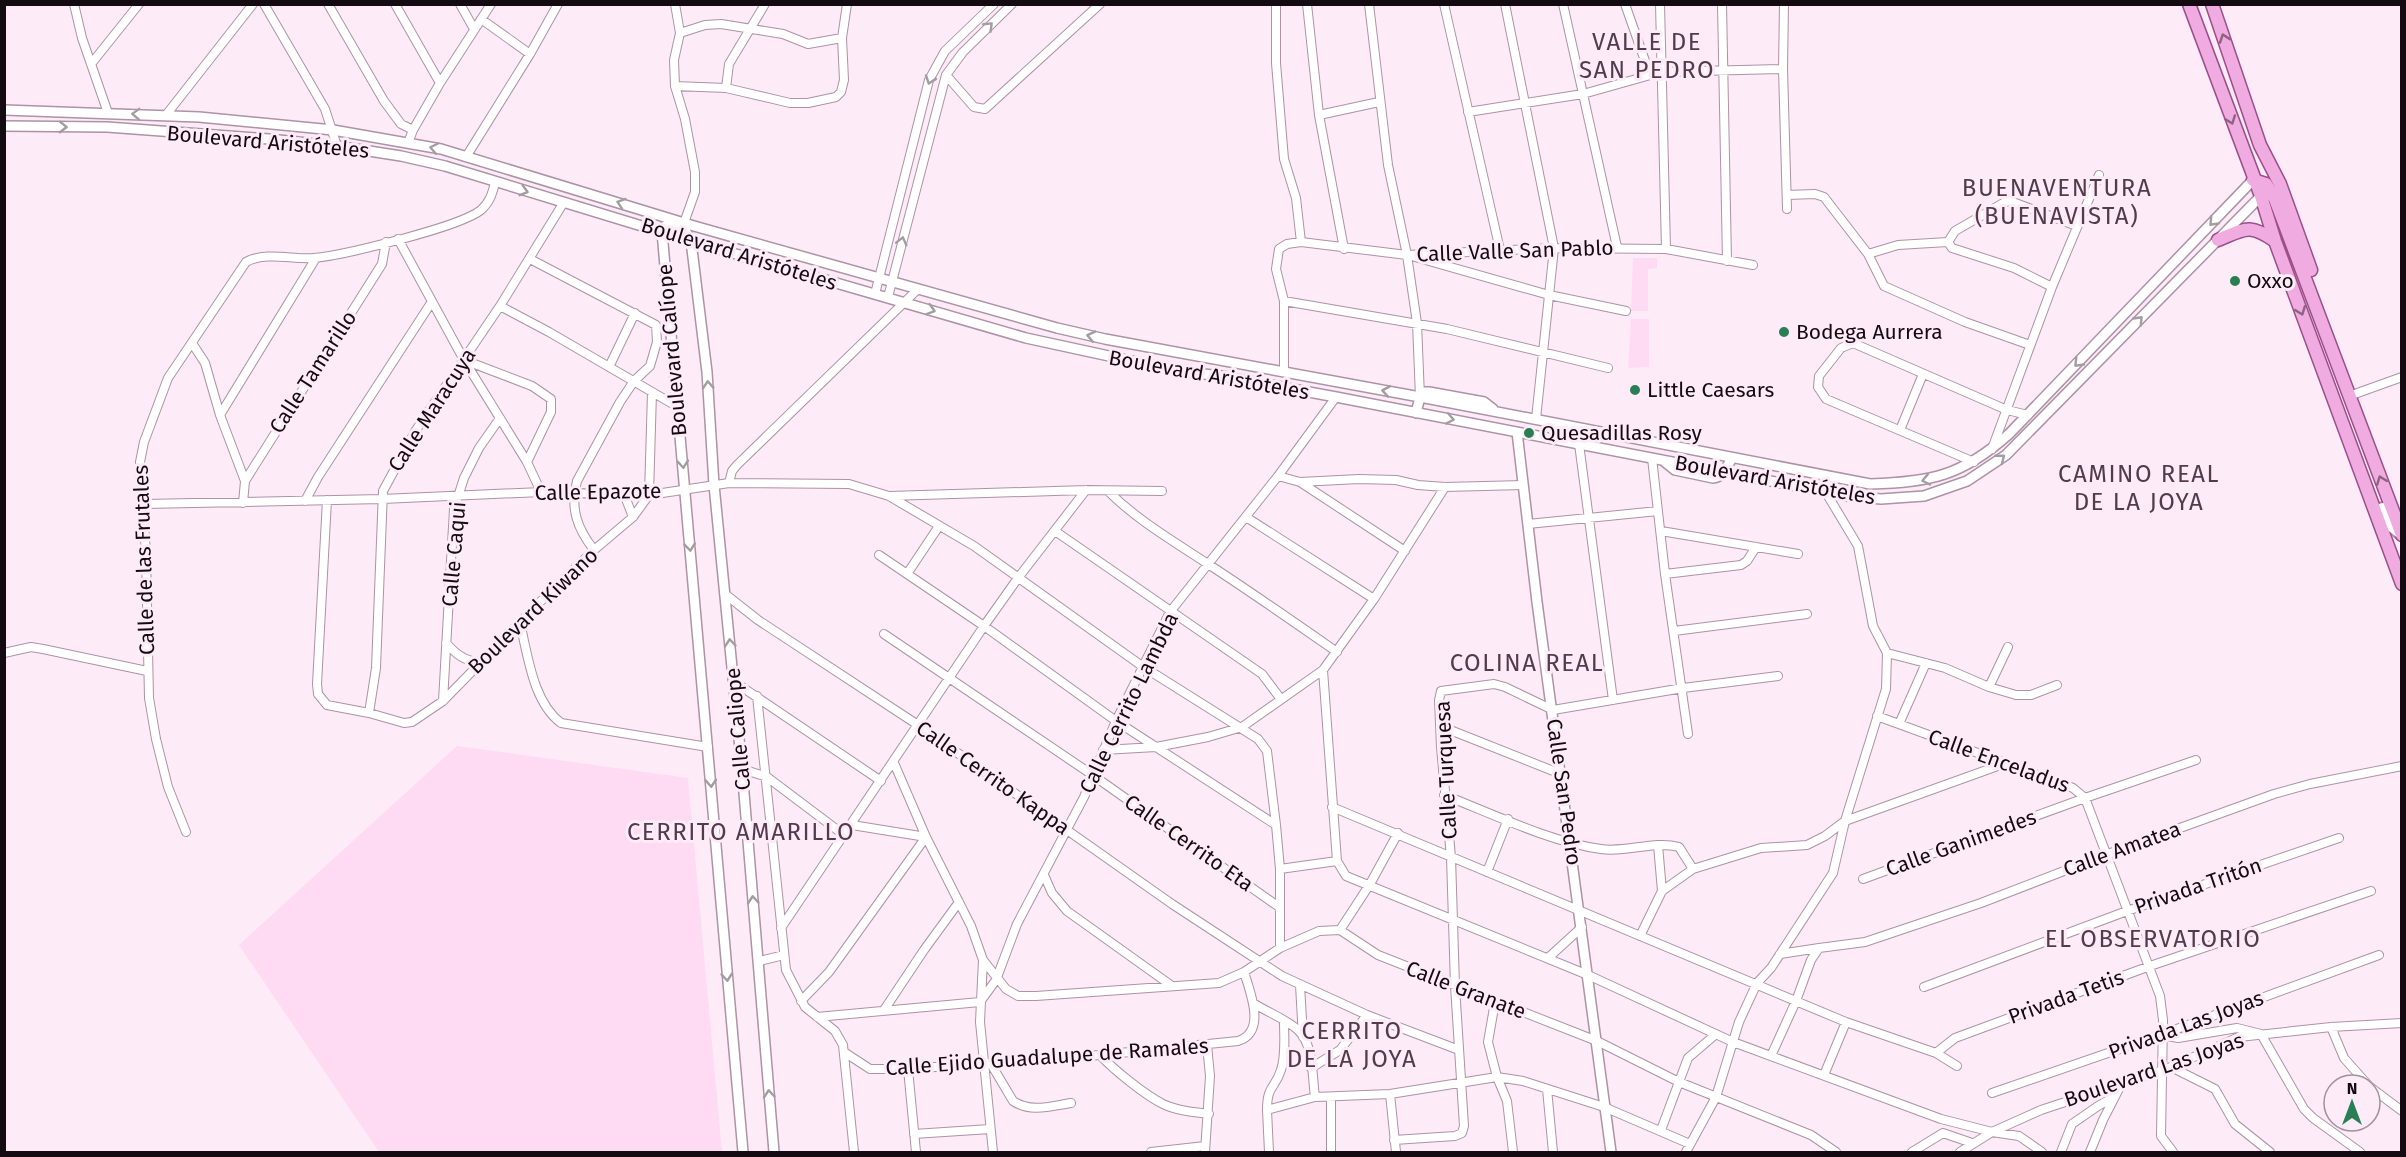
<svg xmlns="http://www.w3.org/2000/svg" width="2406" height="1157" viewBox="0 0 2406 1157" font-family="'Fira Sans',sans-serif">
	<style>
		.built { fill: #fedaf3 }
		.lines { fill: none; stroke-linecap: round; stroke-linejoin: round }
		.minor-casing { stroke: #ae92a6; stroke-width: 10 }
		.tertiary-casing { stroke: #ae92a6; stroke-width: 12 }
		.secondary-casing { stroke: #ae92a6; stroke-width: 14 }
		.primary-casing { stroke: #9c4f8a; stroke-width: 15 }
		.minor { stroke: #fff; stroke-width: 8 }
		.tertiary { stroke: #fff; stroke-width: 9 }
		.secondary { stroke: #fff; stroke-width: 10 }
		.primary { stroke: #f0ace0; stroke-width: 12 }
		.oneway { stroke: #a19da0 }
		.oneway2 { stroke: #8d6383 }
		.poi-dot { fill: #297f53; stroke: #fdebf8; stroke-width: 2 }
		.labels { text-anchor: middle; dominant-baseline: central; stroke-width: 6; stroke-linejoin: round; paint-order: stroke }
		.street-label { font-size: 21px; fill: #140a11; stroke: #fdebf8 }
		.poi-label { font-size: 21px; fill: #140a11; stroke: #fdebf8; text-anchor: start }
		.quarter-label { font-size: 24px; letter-spacing: 1.5px; fill: #533b4c; stroke: #fdebf8 }
	</style>
	<rect width="100%" height="100%" fill="#fdebf8"/>
	<path class="built" d="M1633 258H1657V268L1648 269V311H1631Z
		M1631 319H1649V367L1628 368Z
		M457 746 688 778 722 1152H379L239 945Z"/>
	<g class="lines">
		<defs>
			<path id="minor" d="M74 4 82 38 108 113
				M264 4 325 109 337 146
				M328 4 384 101 401 124 413 130
				M395 4 440 83
				M460 4 474 29
				M675 4 680 33 674 60 675 86 685 119 695 172V192L684 223
				M1276 4V63L1284 159 1296 198 1301 242
				M1307 4 1319 115 1344 249
				M1369 4 1388 165 1407 255 1417 323 1420 397
				M1444 4 1500 250
				M1505 4 1554 248 1536 419
				M1563 4 1617 247
				M1625 4 1650 75
				M1660 4 1666 249
				M1722 4 1727 261
				M1784 4 1783 69 1787 209
				M481 19 530 54
				M680 33 705 25 721 24 783 34 808 44 842 38
				M91 64 139 4
				M946 75 974 107 985 109 1100 4
				M675 86 726 88 790 103H808L836 97 841 92 844 80 842 38 847 4
				M726 88 729 64 765 4
				M1468 112 1583 94 1661 72 1783 69
				M166 115 253 4
				M1319 115 1379 102
				M408 143 413 130 440 83 491 4
				M466 157 530 54 558 4
				M1787 195 1815 194 1824 197 1868 254 1884 286 1965 322 2030 345
				M398 239 464 360 527 462 541 492
				M1948 242 1955 231 2005 202 2010 201 2077 226
				M1868 254 1898 245 1948 242 1952 248 2014 268 2052 287
				M1415 257 1549 295 1626 311
				M530 259 656 325 657 342 650 366 634 381 620 402 577 481C570 509 577 528 594 550
				M875 294 929 80 945 51 994 4
				M888 297 946 75 963 52 1012 4
				M1284 301 1447 329 1608 368
				M500 306 549 332 678 407
				M192 343 205 363 220 415 245 481
				M464 360 532 386 551 399V412L527 462
				M609 367 635 313
				M1284 372V301L1276 269 1279 249 1287 244 1301 242 1407 255 1554 248 1666 249 1753 265
				M2349 396 2402 377
				M220 415 316 258
				M1900 430 1923 374
				M1579 444 1613 700
				M1992 449 2052 287 2099 175
				M1652 458 1665 574 1688 734
				M1974 462 1826 399 1818 387 1819 376 1841 348 1853 343 2007 410 2028 415
				M1278 476 1300 482 1359 479 1396 480 1418 485 1445 487 1523 485
				M1300 482 1405 551
				M729 483 732 471 737 465 917 290
				M1108 491C1137 520 1173 541 1208 564 1251 592 1294 622 1337 652
				M1825 491 1858 546 1873 626 1887 653 1945 668 1989 687 2016 695H2031L2057 685
				M624 494 633 517
				M889 496 974 546 1142 666 1258 739 1267 751 1276 825 1280 869V948
				M327 500 317 684 318 694 327 705 369 713 404 723 412 722 443 701 541 601 594 550 633 517 649 495 652 392
				M305 501 318 477 431 303
				M243 503 245 481 382 264 386 242
				M144 504 382 499 541 492 649 495 729 483 849 484 889 496 1086 490 1162 491
				M1246 517 1374 599
				M1528 524 1658 511
				M1055 531 1262 674 1280 698
				M1661 531 1798 554
				M879 555 984 626 1116 721 1276 825
				M907 574 939 526
				M1665 574 1741 565 1747 561 1756 547
				M725 594 758 620 918 725 1172 904 1282 976 1367 1015 1459 1050
				M520 623C528 656 533 702 561 723L708 747
				M1674 631 1807 614
				M884 634 1094 776 1279 907
				M446 643C456 654 464 661 479 662
				M4 653 31 647 43 649 147 671
				M1323 670 1337 861 1346 876 1588 975 1733 1042 1941 1119 1992 1132 2019 1136 2042 1152
				M733 681 881 781
				M1989 687 2008 647
				M757 696 786 970 805 1007 835 1031 843 1045 854 1152
				M443 701 454 509 464 478 479 448 500 418
				M369 713 376 668 383 491 416 430 500 306 564 202
				M1877 716 2073 788 2085 798 2160 996 2163 1020 2161 1136 2173 1152
				M1899 724 1926 663
				M1440 726 1561 774
				M1103 750 1156 747 1208 737 1242 727 1323 670 1374 599 1445 487
				M894 763 926 837 971 926 983 960 1006 989 1018 996H1036L1219 983 1244 972 1280 948 1319 931 1340 930 1378 955 1597 1041 1679 1082 1811 1135 1836 1152
				M742 769 767 777 844 835
				M1444 795C1493 814 1550 842 1601 849 1627 853 1654 840 1679 847L1693 869
				M1332 807 1846 1022 1936 1053 1957 1066
				M186 832 168 787 156 739 149 698 146 554 140 462 144 442 168 378 246 262C266 251 293 260 314 258 344 255 460 227 481 210 490 202 492 194 495 183
				M1280 869 1337 861
				M1487 872 1508 819
				M1044 875 1052 893 1067 911 1172 986
				M1863 879 2085 798 2196 760
				M1662 891 1693 869 1761 848 1807 845 1825 836 1845 821 2006 763
				M781 928 984 626 1018 578 1086 490
				M1340 930 1370 884 1398 833
				M1640 936 1662 891 1658 845
				M1780 954 1819 948
				M1548 958 1582 927
				M983 960 980 1022 993 1152
				M759 961 784 955
				M1300 985 1303 1037
				M1924 987 2127 911 2339 838
				M801 1001 829 972 926 837 852 825
				M980 1002 996 980 1017 924 1084 797 1116 721 1170 612 1278 476 1336 397
				M1495 1002 1488 1042 1497 1077 1507 1101 1513 1152
				M1253 1003C1267 1012 1286 1019 1298 1030 1314 1045 1312 1076 1315 1097
				M884 1010 924 950 959 902
				M817 1017 980 1002
				M2331 1027 2344 1058 2368 1085
				M2164 1035 2178 1038 2237 1028 2261 1034 2304 1109 2313 1118 2360 1152
				M844 1052 870 1069H908L1100 1055 1238 1041C1267 1032 1250 992 1244 972
				M1936 1053 1955 1038 1974 1031 2150 966 2371 891
				M1100 1055C1114 1070 1145 1095 1163 1104 1177 1111 1194 1112 1209 1114
				M1771 1056 1796 1001 1811 960 1819 948 1865 942 1981 903 2108 854 2274 794 2310 784 2402 766
				M991 1064 1013 1101C1031 1113 1051 1106 1071 1103
				M2171 1067 2215 1089 2235 1124 2270 1152
				M1311 1068 1340 1050 1367 1015
				M908 1069 916 1152
				M1824 1075 1846 1022
				M2370 1087 2402 1111
				M1547 1089 1553 1152
				M1992 1093 2163 1034 2379 955
				M1390 1094 1396 1152
				M1267 1110C1267 1085 1275 1089 1281 1070 1286 1055 1284 1037 1284 1021
				M1661 1130 1688 1058 1716 1034
				M914 1134 990 1129
				M1394 1140 1455 1136 1462 1133 1464 1126 1455 986 1451 857 1441 747 1439 700 1441 691 1494 684 1505 687 1553 710 1683 688 1778 676
				M1151 1152 1205 1146
				M1205 1152 1210 1076 1207 1045
				M1269 1152 1267 1110 1315 1097 1390 1094 1497 1077 1523 1081 1604 1107 1690 1144
				M1331 1152V1097
				M1686 1152 1716 1097 1739 1022 1757 983 1771 968 1833 873 1845 821 1886 689 1887 653
				M1912 1152 1943 1133 1972 1143
				M1960 1152 1992 1132 2041 1110 2171 1067 2239 1037 2331 1027 2402 1023
				M2061 1152 2072 1124 2098 1106 2114 1097
				M2090 1152 2103 1120 2122 1083"/>
			<path id="tertiary" d="M4 110 199 117 333 130 441 149 694 226 1057 328 1105 339 1420 397 1870 484C1931 482 1962 476 2009 434L2253 180
				M4 126 107 127 269 139 337 146 401 156 445 166 691 241 1026 338 1178 371 1221 376 1336 397 1848 496 1881 499 1924 496 1967 481 2006 455 2261 196
				M676 223 685 230 691 241 707 372 714 485 742 769 774 1152
				M680 224 665 226 662 232 743 1152
				M1416 413 1420 397 1424 392H1429L1484 402 1493 409
				M1517 432 1537 602 1611 1152
				M1665 462 1675 470 1713 478C1724 477 1727 466 1732 458"/>
			<path id="secondary" d="M2376 514V510L2383 508 2392 527 2402 535"/>
			<path id="primary" d="M2189 4 2261 196 2275 241 2402 584
				M2212 4 2260 145 2280 184 2311 270
				M2253 180 2266 184 2275 199 2402 535
				M2218 240C2245 229 2249 223 2275 241"/>
		</defs>
		<use href="#minor" class="minor-casing"/>
		<use href="#tertiary" class="tertiary-casing"/>
		<use href="#secondary" class="secondary-casing"/>
		<use href="#primary" class="primary-casing"/>
		<use href="#minor" class="minor"/>
		<use href="#tertiary" class="tertiary"/>
		<use href="#secondary" class="secondary"/>
		<use href="#primary" class="primary"/>
	</g>
	<defs><path id="oneway-chevron" d="M-2-3.5L2.5 0L-2 3.5" fill="none" stroke-width="1.6" stroke-linecap="round" stroke-linejoin="round" transform="scale(1.5)"/></defs>
	<g class="oneway">
		<use href="#oneway-chevron" transform="translate(989 26) rotate(-44)"/>
		<use href="#oneway-chevron" transform="translate(930 80) rotate(109)"/>
		<use href="#oneway-chevron" transform="translate(136 114) rotate(-178)"/>
		<use href="#oneway-chevron" transform="translate(63 127) rotate(1)"/>
		<use href="#oneway-chevron" transform="translate(434 148) rotate(-168)"/>
		<use href="#oneway-chevron" transform="translate(524 191) rotate(16)"/>
		<use href="#oneway-chevron" transform="translate(621 203) rotate(-162)"/>
		<use href="#oneway-chevron" transform="translate(2213 222) rotate(133)"/>
		<use href="#oneway-chevron" transform="translate(902 241) rotate(-76)"/>
		<use href="#oneway-chevron" transform="translate(931 310) rotate(16)"/>
		<use href="#oneway-chevron" transform="translate(2139 320) rotate(-46)"/>
		<use href="#oneway-chevron" transform="translate(1091 336) rotate(-167)"/>
		<use href="#oneway-chevron" transform="translate(2078 363) rotate(134)"/>
		<use href="#oneway-chevron" transform="translate(708 385) rotate(-94)"/>
		<use href="#oneway-chevron" transform="translate(1386 391) rotate(-170)"/>
		<use href="#oneway-chevron" transform="translate(1450 419) rotate(11)"/>
		<use href="#oneway-chevron" transform="translate(2001 458) rotate(-38)"/>
		<use href="#oneway-chevron" transform="translate(683 464) rotate(85)"/>
		<use href="#oneway-chevron" transform="translate(1926 480) rotate(168)"/>
		<use href="#oneway-chevron" transform="translate(690 547) rotate(84)"/>
		<use href="#oneway-chevron" transform="translate(730 643) rotate(-95)"/>
		<use href="#oneway-chevron" transform="translate(711 783) rotate(86)"/>
		<use href="#oneway-chevron" transform="translate(753 900) rotate(-95)"/>
		<use href="#oneway-chevron" transform="translate(727 977) rotate(85)"/>
		<use href="#oneway-chevron" transform="translate(769 1094) rotate(-95)"/>
	</g>
	<g class="oneway2">
		<use href="#oneway-chevron" transform="translate(2224 38) rotate(-109)"/>
		<use href="#oneway-chevron" transform="translate(2231 120) rotate(70)"/>
		<use href="#oneway-chevron" transform="translate(2301 311) rotate(69)"/>
		<use href="#oneway-chevron" transform="translate(2381 480) rotate(-111)"/>
	</g>
	<g class="poi-dot">
		<circle cx="2235" cy="281" r="6"/>
		<circle cx="1784" cy="332" r="6"/>
		<circle cx="1635" cy="390" r="6"/>
		<circle cx="1529" cy="433" r="6"/>
	</g>
	<g class="labels">
		<g class="street-label">
			<text transform="translate(268 142) rotate(5)">Boulevard Aristóteles</text>
			<text transform="translate(1515 251) rotate(-2)">Calle Valle San Pablo</text>
			<text transform="translate(739 254) rotate(17)">Boulevard Aristóteles</text>
			<text transform="translate(672 350) rotate(-95)">Boulevard Calíope</text>
			<text transform="translate(313 372) rotate(-57)">Calle Tamarillo</text>
			<text transform="translate(1209 375) rotate(10)">Boulevard Aristóteles</text>
			<text transform="translate(432 410) rotate(-57)">Calle Maracuya</text>
			<text transform="translate(1775 480) rotate(10)">Boulevard Aristóteles</text>
			<text transform="translate(598 492) rotate(-1)">Calle Epazote</text>
			<text transform="translate(454 554) rotate(-85)">Calle Caqui</text>
			<text transform="translate(144 560) rotate(-92)">Calle de las Frutales</text>
			<text transform="translate(533 611) rotate(-44)">Boulevard Kiwano</text>
			<text transform="translate(1129 703) rotate(-64)">Calle Cerrito Lambda</text>
			<text transform="translate(738 729) rotate(-95)">Calle Caliope</text>
			<text transform="translate(1999 761) rotate(20)">Calle Enceladus</text>
			<text transform="translate(1446 770) rotate(-93)">Calle Turquesa</text>
			<text transform="translate(993 778) rotate(35)">Calle Cerrito Kappa</text>
			<text transform="translate(1564 792) rotate(82)">Calle San Pedro</text>
			<text transform="translate(1189 843) rotate(35)">Calle Cerrito Eta</text>
			<text transform="translate(1961 843) rotate(-20)">Calle Ganimedes</text>
			<text transform="translate(2122 849) rotate(-20)">Calle Amatea</text>
			<text transform="translate(2198 886) rotate(-19)">Privada Tritón</text>
			<text transform="translate(1466 990) rotate(21)">Calle Granate</text>
			<text transform="translate(2066 997) rotate(-20)">Privada Tetis</text>
			<text transform="translate(2186 1025) rotate(-20)">Privada Las Joyas</text>
			<text transform="translate(1047 1057) rotate(-4)">Calle Ejido Guadalupe de Ramales</text>
			<text transform="translate(2154 1070) rotate(-19)">Boulevard Las Joyas</text>
		</g>
		<g class="poi-label">
			<text x="2247" y="281">Oxxo</text>
			<text x="1796" y="332">Bodega Aurrera</text>
			<text x="1647" y="390">Little Caesars</text>
			<text x="1541" y="433">Quesadillas Rosy</text>
		</g>
		<g class="quarter-label">
			<text x="1647" y="42">VALLE DE<tspan x="1647" dy="28">SAN PEDRO</tspan></text>
			<text x="2057" y="188">BUENAVENTURA<tspan x="2057" dy="28">(BUENAVISTA)</tspan></text>
			<text x="2139" y="474">CAMINO REAL<tspan x="2139" dy="28">DE LA JOYA</tspan></text>
			<text x="1527" y="663">COLINA REAL</text>
			<text x="741" y="832">CERRITO AMARILLO</text>
			<text x="2153" y="939">EL OBSERVATORIO</text>
			<text x="1352" y="1031">CERRITO<tspan x="1352" dy="28">DE LA JOYA</tspan></text>
		</g>
	</g>
	<rect width="2406" height="1157" fill="none" stroke="#140a11" stroke-width="12"/>
	<g transform="translate(2352 1103)"><circle r="28" fill="#fdebf8" stroke="#a0919c" stroke-width="1.5"/>
	<path d="M0-4.5L10 22L0 15L-10 22Z" fill="#297f53"/>
	<text y="-9" font-size="16" font-weight="bold" text-anchor="middle" fill="#140a11">N</text>
	</g>
</svg>
